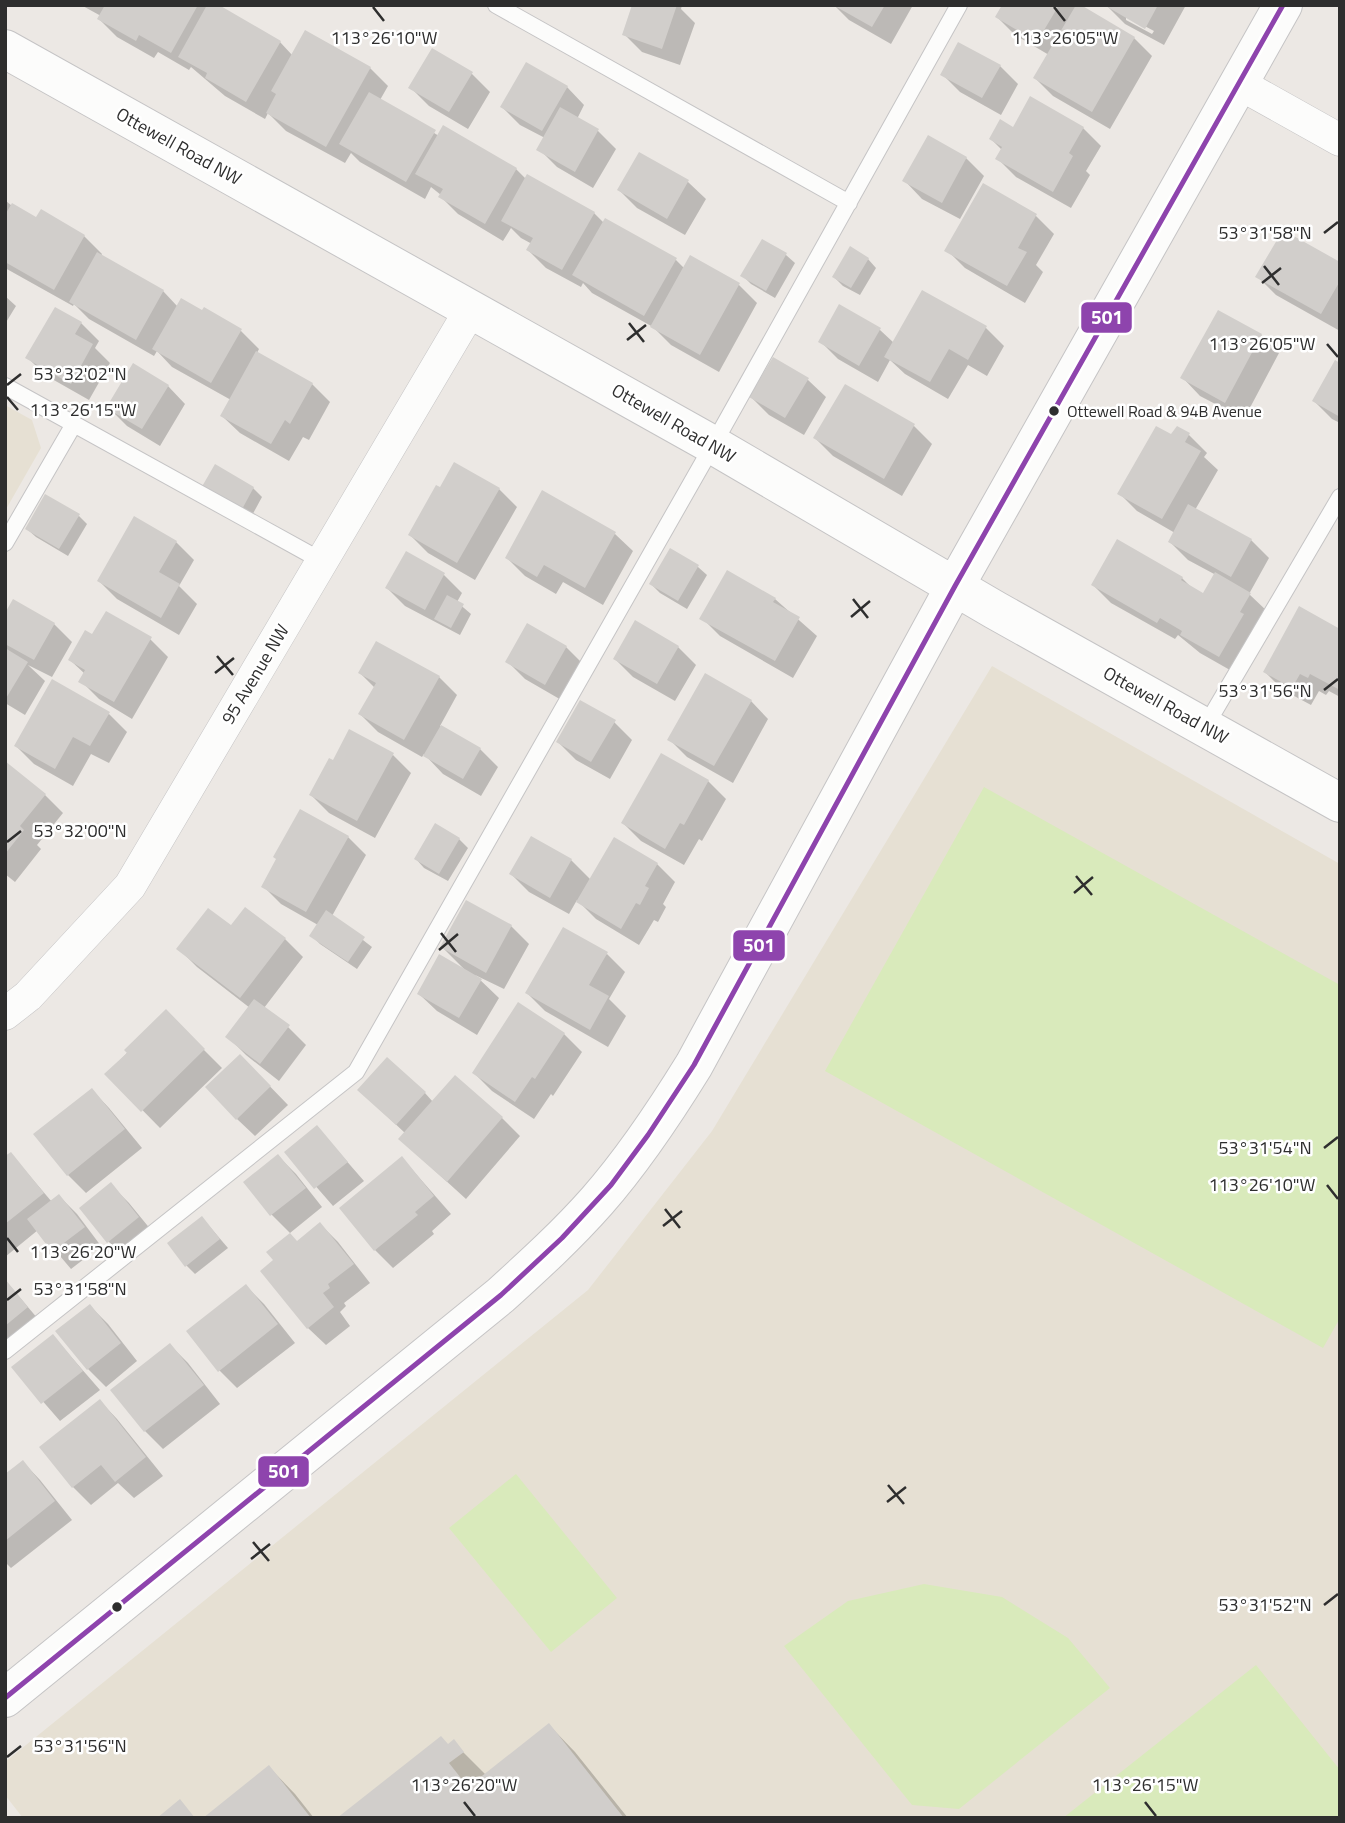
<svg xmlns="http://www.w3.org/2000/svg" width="1345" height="1823" viewBox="0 0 1345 1823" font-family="'Titillium Web',sans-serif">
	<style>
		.education { fill: #e6e0d3 }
		.pitch { fill: #d9eabb }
		.shadow { fill: #0003; fill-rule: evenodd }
		.building { fill: #d1cecb }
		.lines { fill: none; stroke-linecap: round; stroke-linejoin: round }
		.service-casing { stroke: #c5c4c5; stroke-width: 18 }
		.minor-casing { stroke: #c5c4c5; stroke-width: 33 }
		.tertiary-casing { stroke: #c5c4c5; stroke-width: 40 }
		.service { stroke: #fcfcfb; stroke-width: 16 }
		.minor { stroke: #fcfcfb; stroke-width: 32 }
		.tertiary { stroke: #fcfcfb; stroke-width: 38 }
		.bus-1-casing { stroke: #fff; stroke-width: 10 }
		.bus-1 { stroke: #8e44ad; stroke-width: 5 }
		.ticks { fill: none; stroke: #2e2e2e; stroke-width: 2.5 }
		.bus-dot { fill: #2e2e2e; stroke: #fff; stroke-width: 2.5 }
		.labels { text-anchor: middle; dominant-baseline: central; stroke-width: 5; stroke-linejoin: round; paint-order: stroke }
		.bus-label { font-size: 16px; fill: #2e2e2e; stroke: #fff; text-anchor: start }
		.street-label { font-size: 18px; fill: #2e2e2e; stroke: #fff }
		.ticks-label { font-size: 18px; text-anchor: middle; fill: #2e2e2e; stroke: #fff; stroke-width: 5; stroke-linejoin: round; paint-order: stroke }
		.line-badge { stroke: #fff; stroke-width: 2.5 }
		.badge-label { font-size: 19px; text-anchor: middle; font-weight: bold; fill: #fff }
	</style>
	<rect width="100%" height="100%" fill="#ece8e4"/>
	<path class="education" d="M5 405 32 420 41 448 5 511Z
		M992 666 1340 864V1818H23L5 1795V1762L588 1290 712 1131Z"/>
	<path class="pitch" d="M984 787 1340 985V1318L1323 1348 825 1071Z
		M516 1474 617 1598 551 1652 449 1528Z
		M924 1584 1002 1597 1068 1638 1110 1688 959 1809 912 1805 784 1646 848 1601Z
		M1256 1665 1340 1770V1818H1063Z"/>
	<path class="shadow" d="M81 5H206L280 42 293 56 370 68 388 86 380 100 439 136 516 169 526 179 594 213 604 223 676 260 685 269 691 258 739 285 757 303 719 372 671 345 653 327 592 293 583 283 581 287 546 268 528 250 532 244 521 238 511 228 503 241 458 214 440 196 441 195 431 187 425 199 360 162 351 153 345 163 286 131 268 113 265 119 225 96 191 67 189 70 158 52 154 58 117 37 99 19 101 16Z
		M634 5H682L681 9 695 23 680 65 642 52 624 34Z
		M834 5H913L891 44 849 20Z
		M1004 5H1074L1134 38 1152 56 1110 129 1053 96 1035 78 1049 55 1015 35 997 17Z
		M1186 5 1164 45 1125 24 1107 6ZM1126 16 1154 31 1152 34 1126 20Z
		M433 50 472 74 490 92 468 129 429 106 411 88Z
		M1000 66 1018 84 1001 115 960 92 942 74Z
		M567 87 584 105 577 119 598 131 616 149 593 188 557 167 539 149 545 138 520 125 502 107Z
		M1083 128 1101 146 1086 171 1090 175 1071 208 1016 177 998 159 1002 150 991 139 1014 129Z
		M966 158 984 176 960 219 922 199 905 181Z
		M688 182 706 199 685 235 637 208 619 190Z
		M984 185 1036 216 1054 234 1036 265 1043 272 1025 303 965 268 947 250Z
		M5 200 12 206 37 219 41 212 84 236 102 254 101 256 163 291 178 307 202 312 204 309 241 331 259 349 257 353 312 384 330 402 309 440 303 437 289 461 240 433 222 416 231 400 172 367 157 351 154 356 89 319 74 304 73 306 5 268Z
		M763 241 786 255 795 263 775 298 751 284 743 276Z
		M868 259 876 268 860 295 843 286 834 277Z
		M1340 264V331L1276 295 1258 277Z
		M923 292 986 328 1004 346 987 376 968 365 948 399 905 374 890 360 878 382 838 359 820 341 840 306 880 330 894 343Z
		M5 296 16 306 5 324Z
		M1219 312 1261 335 1279 353 1244 419 1200 396 1183 378Z
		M81 323 99 341 95 348 110 363 89 400 45 375 27 357Z
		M773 359 808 380 826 397 804 435 769 415 751 397Z
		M1340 365V423L1332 419 1314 401Z
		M168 386 185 404 160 446 127 426 109 408Z
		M914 426 932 444 902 496 833 456 815 438Z
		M1189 435 1207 453 1204 457 1218 470 1195 510 1251 540 1269 558 1249 594 1268 612 1237 674 1200 653 1178 635 1175 639 1111 603 1093 585 1182 578 1193 589 1204 596 1216 575 1188 560 1170 542 1175 533 1137 511 1119 493 1172 437Z
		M253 488 262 497 249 521 211 499Z
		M499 489 517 507 475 580 428 553 410 535Z
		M79 516 87 524 68 556 36 537 27 529Z
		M615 534 633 551 603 605 563 582 556 594 525 576 507 558Z
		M176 542 194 560 179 586 197 604 179 635 117 599 99 581Z
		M671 551 698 567 707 575 687 609 660 593 651 584Z
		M406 553 444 575 462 593 457 602 471 614 460 635 405 606 387 588Z
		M775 599 817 636 793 678 720 636 702 618Z
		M14 601 54 624 72 642 52 677 28 665 45 681 25 715 5 703V650L8 651 5 648V616Z
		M1340 631V697L1329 691 1326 695 1319 691 1311 705 1283 690 1265 672Z
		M93 637 150 639 168 657 132 719 99 699 81 681 85 674 70 660Z
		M566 647 584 665 563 701 525 679 507 661Z
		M678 647 696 665 675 701 633 677 615 659Z
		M360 673 439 677 457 695 440 726 480 749 498 767 481 796 443 774 424 754 422 757 378 732 360 714 375 688Z
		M751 701 768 719 733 783 687 757 669 739Z
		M109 714 127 732 109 763 91 754 73 786 34 764 16 746Z
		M614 722 632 740 610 779 576 760 558 742Z
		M393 755 411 773 375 838 329 813 311 795Z
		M5 764 45 795 63 813 37 845 41 849 15 882 5 874Z
		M708 781 726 799 702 841 699 839 684 865 641 841 623 823Z
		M348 837 366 855 332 916 372 947 357 969 320 944 311 935 318 925 281 904 263 886Z
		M532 838 571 860 591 880 657 864 675 882 663 904 666 907 658 922 654 920 639 945 596 919 577 900 569 914 529 892 511 874Z
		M459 839 468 848 448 881 424 868 416 859Z
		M467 902 511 926 529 944 504 989 475 975 499 998 477 1035 437 1011 419 994 464 969 442 947Z
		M231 928 285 939 303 957 264 1008 288 1027 306 1045 279 1081 246 1055 228 1037 250 1008 197 967 179 949Z
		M607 954 625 972 609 999 626 1016 608 1047 545 1011 527 993Z
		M166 1012 222 1068 160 1128 107 1074Z
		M564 1034 582 1052 553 1096 551 1094 534 1119 492 1091 474 1073Z
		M258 1074 288 1105 255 1136 237 1119Z
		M92 1090 109 1108 142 1148 86 1193 68 1175Z
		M359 1090 425 1093 433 1102 502 1118 520 1136 466 1199 400 1139 405 1133Z
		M317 1127 364 1181 333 1206 286 1152Z
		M11 1154 52 1202 59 1196 77 1214 101 1246 71 1269 38 1230 5 1257V1158Z
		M278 1156 296 1174 322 1207 290 1233 272 1215 246 1183Z
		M402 1158 451 1214 432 1231 434 1234 393 1268 375 1250Z
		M111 1185 129 1203 156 1236 126 1259 108 1241Z
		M320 1224 338 1242 370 1283 344 1303 346 1306 340 1312 350 1326 326 1345 308 1328 276 1260Z
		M210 1227 228 1248 195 1274 186 1265Z
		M5 1280 44 1326 5 1345Z
		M246 1286 264 1304 295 1343 237 1388 219 1370Z
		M90 1306 108 1324 137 1361 106 1387 88 1369Z
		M53 1336 100 1390 60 1421 13 1367Z
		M170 1345 188 1363 220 1404 163 1449 145 1431 113 1391Z
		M100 1401 117 1419 163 1476 134 1498 118 1483 91 1505 73 1487 41 1447Z
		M23 1462 40 1480 72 1520 11 1568 5 1562V1476Z
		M549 1725 575 1752 628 1818H340L453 1742 486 1775Z
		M269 1767 295 1794 314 1818H206Z"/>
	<path class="building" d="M105 5H198L171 53 139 35 136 41 97 19Z
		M207 5H219L281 41 246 102 205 78 207 73 178 57Z
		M632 5H677L662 49 622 35Z
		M833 5H885L872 27Z
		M1002 5H1059L1037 42 995 17Z
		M1076 5H1081L1135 37 1092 112 1033 78Z
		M1104 5H1158L1145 29Z
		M305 30 371 67 326 147 266 113 276 94 271 91Z
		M958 42 1001 65 982 98 940 75Z
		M432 48 473 72 449 112 408 88Z
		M526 62 568 86 542 131 500 107Z
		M369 92 436 130 406 182 339 144Z
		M1030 96 1084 127 1069 153 1073 156 1053 192 995 159 1002 147 989 139 1000 119 1013 127Z
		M560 107 599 129 575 172 536 150Z
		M443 125 517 168 485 224 438 197 443 189 415 174Z
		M928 135 967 157 942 203 902 181Z
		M639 152 689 180 667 219 617 190Z
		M527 174 595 212 562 270 526 250 533 238 501 221Z
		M983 183 1037 214 1018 248 1027 252 1007 286 944 251Z
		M12 203 36 217 41 209 85 235 54 290 5 262V215Z
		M605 218 677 258 644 316 572 275Z
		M1283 230 1340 262V281L1321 314 1255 277Z
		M762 239 787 253 766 291 740 276Z
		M850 246 869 258 851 288 832 277Z
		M97 252 164 290 136 340 69 302Z
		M690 255 740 283 700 355 650 327Z
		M922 290 987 326 968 360 949 349 930 382 884 357Z
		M181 298 202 310 204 307 242 329 211 383 152 349Z
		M839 304 881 328 859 366 818 342Z
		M55 307 82 322 75 334 93 344 71 384 25 358Z
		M1218 310 1262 334 1225 403 1180 378Z
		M256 351 313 383 290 424 285 420 271 444 220 416Z
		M773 357 809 378 785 418 749 397Z
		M1335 360 1340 363V417L1312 401Z
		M133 363 169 385 142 429 106 408Z
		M845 384 915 424 884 479 813 438Z
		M1156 426 1171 434 1177 426 1190 433 1185 442 1201 451 1162 519 1117 494Z
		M454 462 500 488 457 563 408 535 436 485 440 487Z
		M215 464 254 487 240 513 200 490Z
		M542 490 616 532 585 588 544 565 537 577 505 558Z
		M45 494 80 514 59 549 25 529Z
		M1188 504 1252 539 1231 577 1168 542Z
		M134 516 177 541 159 572 180 584 161 618 97 581Z
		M1117 539 1183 577 1181 580 1203 593 1215 572 1251 593 1240 612 1244 614 1219 657 1180 635 1182 631 1160 618 1157 623 1091 585Z
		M670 548 699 565 678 601 649 584Z
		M406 551 445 573 425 610 385 588Z
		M727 570 776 598 773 602 800 617 775 661 699 619Z
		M447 595 464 604 451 628 434 619Z
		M13 599 55 623 34 660 5 644V613Z
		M1299 606 1340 629V690L1310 674 1308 678 1300 674 1292 688 1263 672Z
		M106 611 152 637 114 702 78 682 85 670 68 660 85 630 92 634Z
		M635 620 679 646 657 684 613 659Z
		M527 623 567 646 545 685 505 662Z
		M376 641 440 676 404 740 358 714 376 683 358 673Z
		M5 648 28 662 5 700Z
		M705 673 752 700 714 766 667 740Z
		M52 679 110 712 90 746 73 737 55 769 14 746Z
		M580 700 616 720 591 762 556 742Z
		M441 725 481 748 463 779 423 756Z
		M349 729 394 753 357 821 309 795 329 758 333 760Z
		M661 753 709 780 684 825 680 823 665 849 621 823Z
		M5 761 46 794 20 826 24 830 5 854Z
		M300 809 349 836 306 912 261 887 276 859 273 857Z
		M435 823 460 838 439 874 414 859Z
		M531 836 572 859 550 898 509 874Z
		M614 837 658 863 645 886 649 888 640 905 636 903 621 929 576 902Z
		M466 900 512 925 486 973 440 947Z
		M245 907 286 938 240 998 176 949 208 908 231 925Z
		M326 910 365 937 348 962 309 936Z
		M563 927 608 952 589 985 609 996 590 1030 525 993Z
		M439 954 482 979 459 1018 417 994Z
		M254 999 290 1025 260 1064 225 1037Z
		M518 1002 565 1033 535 1079 532 1077 515 1102 472 1073Z
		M166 1009 205 1049 141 1112 104 1074 127 1053 124 1050Z
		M240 1054 271 1086 236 1120 205 1087Z
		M387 1057 426 1092 396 1125 357 1090Z
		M455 1075 503 1117 447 1182 398 1139Z
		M92 1088 125 1129 67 1176 33 1134Z
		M317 1125 348 1162 314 1189 284 1152Z
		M11 1152 44 1193 5 1224V1156Z
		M278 1154 306 1188 270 1216 243 1182Z
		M402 1156 434 1196 415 1212 418 1215 374 1251 339 1208Z
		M111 1182 139 1217 107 1243 79 1208Z
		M59 1194 85 1227 52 1252 27 1219Z
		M202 1216 220 1239 185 1267 167 1243Z
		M320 1222 354 1264 328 1284 330 1288 323 1293 334 1307 307 1329 260 1271 273 1260 266 1252 290 1233 297 1241Z
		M5 1279 28 1307 5 1326Z
		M246 1284 278 1324 218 1372 186 1331Z
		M90 1304 121 1343 87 1370 55 1331Z
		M53 1334 83 1371 41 1404 11 1367Z
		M170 1343 204 1385 144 1432 110 1390Z
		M100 1399 146 1457 115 1482 101 1465 72 1488 39 1447Z
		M23 1460 55 1501 5 1541V1474Z
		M549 1723 624 1818H337L441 1736 448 1744 454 1739 464 1752 449 1763 468 1787Z
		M269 1765 311 1818H203Z
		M180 1799 195 1818H157Z"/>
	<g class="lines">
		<defs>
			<path id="service" d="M496 5 849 203
				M5 386 322 561
				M5 543 74 424
				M1205 727 1340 497
				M5 1351 356 1072 713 445 959 5"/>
			<path id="minor" d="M1238 83 1340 140
				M5 1014 28 996 130 886 471 309"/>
			<path id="tertiary" d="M5 49 713 445 995 610 1340 803
				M5 1698 501 1295C534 1265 567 1235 597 1201 634 1159 665 1112 694 1065L955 586 1283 5"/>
		</defs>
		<use href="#service" class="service-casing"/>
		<use href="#minor" class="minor-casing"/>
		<use href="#tertiary" class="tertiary-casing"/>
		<use href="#service" class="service"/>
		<use href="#minor" class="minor"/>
		<use href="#tertiary" class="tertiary"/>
		<defs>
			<path id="bus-1" d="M5 1698 501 1295 562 1238 611 1185 648 1135 694 1065 955 586 1283 5"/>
		</defs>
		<use href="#bus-1" class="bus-1-casing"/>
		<use href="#bus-1" class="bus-1"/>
	</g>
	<path class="ticks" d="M373 7 384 21M1054 7 1065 21M1324 233 1338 222M1264 266 1279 285M1262 283 1281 268M629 323 644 342M627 340 646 325M1327 344 1338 357M7 385 21 374M7 397 18 410M853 599 868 618M851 617 870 601M217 656 233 675M215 673 234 658M1324 690 1338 679M7 842 21 831M1076 876 1092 895M1074 893 1093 877M441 933 456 952M439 950 458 934M1324 1148 1338 1137M1327 1185 1338 1199M665 1209 680 1228M663 1226 682 1211M7 1238 18 1252M7 1300 21 1289M888 1485 904 1504M887 1502 906 1487M253 1542 269 1561M251 1559 270 1544M1324 1605 1338 1594M7 1757 21 1746M464 1802 475 1816M1145 1802 1156 1816"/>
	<g class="bus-dot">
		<circle cx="1054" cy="411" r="6"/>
		<circle cx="117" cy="1607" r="6"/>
	</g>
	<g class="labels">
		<g class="bus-label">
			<text x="1067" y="411">Ottewell Road &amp; 94B Avenue</text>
		</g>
		<g class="street-label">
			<text transform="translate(179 146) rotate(29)">Ottewell Road NW</text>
			<text transform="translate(674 423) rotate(30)">Ottewell Road NW</text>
			<text transform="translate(255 674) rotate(-59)">95 Avenue NW</text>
			<text transform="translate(1166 705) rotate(29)">Ottewell Road NW</text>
		</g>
	</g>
	<g class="ticks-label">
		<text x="384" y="44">113°26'10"W</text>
		<text x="1065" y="44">113°26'05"W</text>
		<text x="1265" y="239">53°31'58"N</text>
		<text x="1262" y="350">113°26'05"W</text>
		<text x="80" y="380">53°32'02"N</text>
		<text x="83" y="416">113°26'15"W</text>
		<text x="1265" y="697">53°31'56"N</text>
		<text x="80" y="837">53°32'00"N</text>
		<text x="1265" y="1154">53°31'54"N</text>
		<text x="1262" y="1191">113°26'10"W</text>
		<text x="83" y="1258">113°26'20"W</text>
		<text x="80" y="1295">53°31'58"N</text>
		<text x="1265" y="1611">53°31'52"N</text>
		<text x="80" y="1752">53°31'56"N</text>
		<text x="464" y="1791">113°26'20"W</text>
		<text x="1145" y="1791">113°26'15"W</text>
	</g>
	<g class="line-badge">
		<rect x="1080" y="301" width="53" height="33" rx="7" fill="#8e44ad"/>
		<rect x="732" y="929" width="54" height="33" rx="7" fill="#8e44ad"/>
		<rect x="257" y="1455" width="53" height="33" rx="7" fill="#8e44ad"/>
	</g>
	<g class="badge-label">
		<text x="1107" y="324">501</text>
		<text x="759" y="952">501</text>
		<text x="284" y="1478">501</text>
	</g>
	<rect width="1345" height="1823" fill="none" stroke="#2e2e2e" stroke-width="14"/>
</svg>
